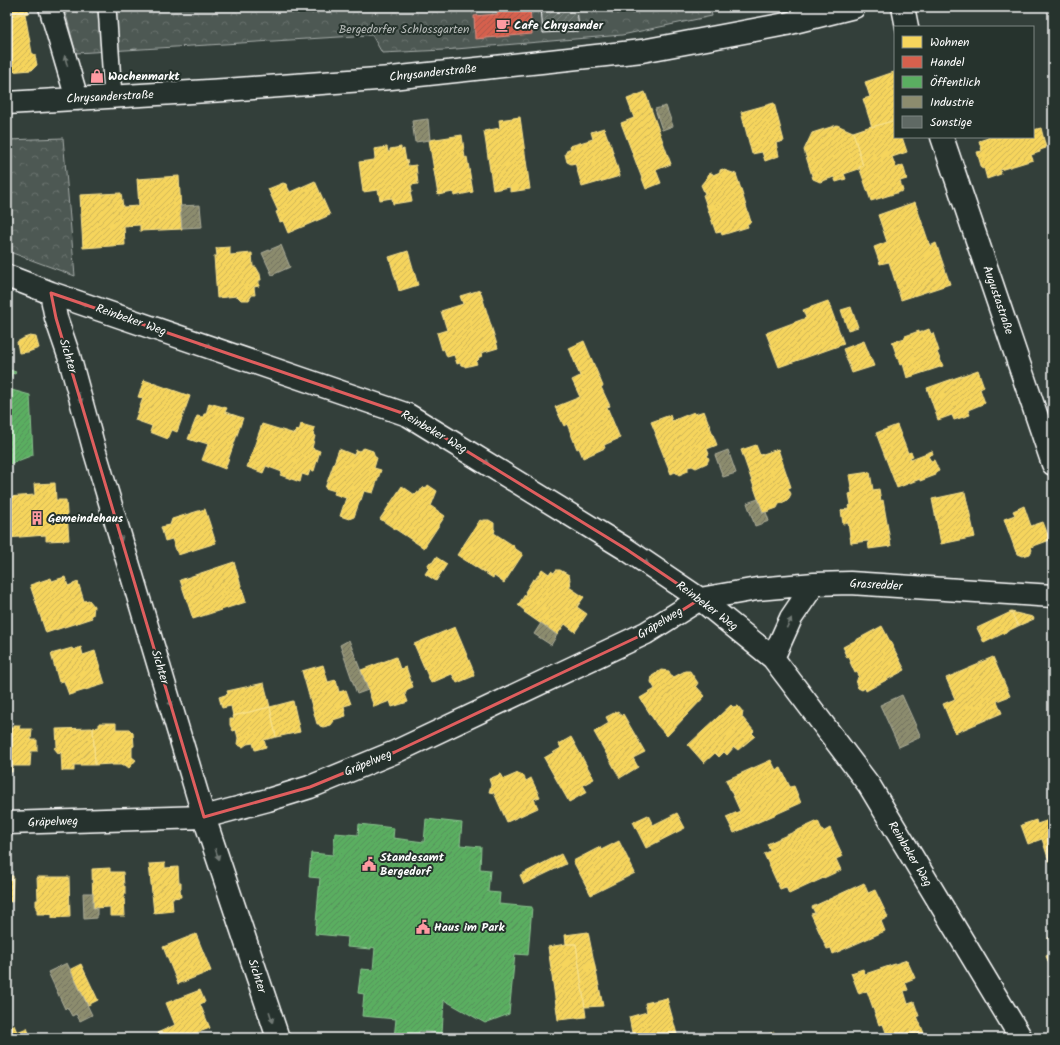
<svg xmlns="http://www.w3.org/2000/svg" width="1060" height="1045" viewBox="0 0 1060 1045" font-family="Kalam,sans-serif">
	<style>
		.park { fill: url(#park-crowns); stroke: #a6aca9 }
		.homes { fill: url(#homes-hatch); stroke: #f9e28d }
		.shops { fill: url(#shops-hatch); stroke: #e29082 }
		.public { fill: url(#public-hatch); stroke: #8cc690 }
		.industry { fill: url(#industry-hatch); stroke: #aeae9a }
		.building { fill: url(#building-hatch); stroke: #fff }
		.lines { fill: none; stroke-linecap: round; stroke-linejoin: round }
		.pedestrian-casing { stroke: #fff; stroke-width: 20 }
		.minor-casing { stroke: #fff; stroke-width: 25 }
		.pedestrian { stroke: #26332d; stroke-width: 17 }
		.minor { stroke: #26332d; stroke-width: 22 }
		.oneway { fill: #727a76 }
		.marked { fill: none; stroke: #e05e5e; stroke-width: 3; stroke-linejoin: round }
		.labels { text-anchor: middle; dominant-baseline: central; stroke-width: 4; stroke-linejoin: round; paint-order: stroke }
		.poi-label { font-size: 12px; font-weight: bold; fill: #fff; stroke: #26332d; text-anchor: start }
		.park-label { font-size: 12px; fill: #b8bcba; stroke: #26332d }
		.street-label { font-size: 12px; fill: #fff; stroke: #26332d }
	</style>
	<defs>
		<pattern id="park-crowns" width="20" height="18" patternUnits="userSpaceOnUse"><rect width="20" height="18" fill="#4d5853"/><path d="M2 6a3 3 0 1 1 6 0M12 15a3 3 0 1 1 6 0" fill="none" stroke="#68716d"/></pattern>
		<pattern id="homes-hatch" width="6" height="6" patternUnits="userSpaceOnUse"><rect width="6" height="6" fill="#f6d55c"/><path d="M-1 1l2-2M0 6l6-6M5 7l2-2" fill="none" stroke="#ccb358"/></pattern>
		<pattern id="shops-hatch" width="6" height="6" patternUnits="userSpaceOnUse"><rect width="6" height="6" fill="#d6604d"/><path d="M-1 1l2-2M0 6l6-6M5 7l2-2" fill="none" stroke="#a6594d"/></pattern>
		<pattern id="public-hatch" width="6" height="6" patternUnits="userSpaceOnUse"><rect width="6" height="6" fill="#5aae61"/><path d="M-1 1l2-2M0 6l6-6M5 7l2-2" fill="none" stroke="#56915b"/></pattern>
		<pattern id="industry-hatch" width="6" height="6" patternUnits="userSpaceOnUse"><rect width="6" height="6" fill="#8c8c6e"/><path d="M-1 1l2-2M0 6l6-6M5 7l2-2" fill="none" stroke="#727260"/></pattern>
		<pattern id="building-hatch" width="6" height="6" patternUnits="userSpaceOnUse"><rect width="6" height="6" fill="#5f6964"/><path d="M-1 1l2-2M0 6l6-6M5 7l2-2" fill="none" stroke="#77807b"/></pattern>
	</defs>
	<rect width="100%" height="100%" fill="#333f3a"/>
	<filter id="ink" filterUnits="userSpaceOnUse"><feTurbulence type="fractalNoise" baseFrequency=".025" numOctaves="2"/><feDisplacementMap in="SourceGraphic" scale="8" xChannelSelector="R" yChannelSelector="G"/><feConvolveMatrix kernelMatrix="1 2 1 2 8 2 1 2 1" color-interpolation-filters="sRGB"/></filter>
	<g filter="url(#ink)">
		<path class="park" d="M64 7H710L712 16 622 35 444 50 382 53 372 35 76 53Z
			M63 138 75 276 7 251V140Z"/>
		<path class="homes" d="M7 7H27L29 13 7 16Z
			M25 14 32 53 35 55 37 65 32 70 7 72V16Z
			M894 72 895 76V120L872 127 863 99 870 97 865 82Z
			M645 92 671 164 656 170 661 183 646 189 621 123 634 118 627 99Z
			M774 103 784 141 776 143 779 156 765 161 762 152 752 154 741 112Z
			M520 117 530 189 510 192V187L493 190 484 131 500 128 499 120Z
			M895 120V137H902L907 152 892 157 896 168 903 165 907 179 900 181 903 191 871 201 859 167 863 166 853 132 871 126 872 127Z
			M837 125 853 132 863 166 859 167V169L844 174 846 179 836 182 834 177 820 182 813 179 804 150 812 133Z
			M604 128 608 139H609L620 176 582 187 575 163 571 164 567 162 565 154 568 149H571L570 146 593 139 591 132Z
			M1041 128 1046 148 1040 150V152L1031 155 1033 160 1000 170 1001 174 987 179 984 168 982 169 977 152 982 151 979 141 988 138V137H1033V130Z
			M462 135 465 158 467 157 473 192 454 196 453 192 438 195 429 140Z
			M387 147 388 152H390V149L401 147V150L404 149 406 161 407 160 408 166 416 165 418 184 411 185 412 192H410L412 201 393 204 392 198 380 200 378 190 363 192 359 162 374 160 375 158 374 149Z
			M723 169 724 170 736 174 739 183 751 222 747 224 748 227 722 235 721 232 716 233 703 195 705 194 701 185 705 180 708 176V174L712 173 713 175 720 172V170Z
			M179 176 182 229 140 231V225L124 226 125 245 83 248 80 195 121 193 123 207 139 206 137 179Z
			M315 181 330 215 288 233 283 221 280 222 276 212 278 211 268 189 283 183 286 184 290 192Z
			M915 202 930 246 936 243 950 284 901 300 889 262 880 264 874 247 887 242 878 215Z
			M230 247V255L252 253 253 267H256L260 274 261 280H259V286L254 287 255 295H252L249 300H241L237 296 217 298 214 256H217L216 248Z
			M408 251 418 285 399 291 389 257Z
			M480 290 498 348 481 353 482 356 478 358 479 359 476 362 477 364 465 367V366L461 365 460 363 457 364 454 355 447 357 444 349 442 350 437 333 447 330 441 311 463 304 460 296Z
			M828 301 844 344 779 367 766 333 806 318 803 310Z
			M851 307 858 327 848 330 841 310Z
			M929 329 931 334 933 333 939 351 937 352 943 366 907 378 903 364 900 365 892 342 905 338V336L919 331V333Z
			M30 336 36 337 39 348 28 352 19 353 17 342 24 338Z
			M584 341 603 386 601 387 610 406 607 407 620 438 604 445 605 448 583 458 579 448 577 449 567 424 564 426 555 407 580 397 572 380 580 376 569 348Z
			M864 341 874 366 852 373 843 349Z
			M978 370 984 387 980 389 985 403 968 410 970 415 954 420 952 415 938 420 927 388Z
			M144 380 190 396 177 432 172 430 168 439 150 432 152 426 135 420 143 398 138 397Z
			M209 403 227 408 225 412 243 418 225 469 202 460 208 444 198 441 197 442 188 439 197 416 203 417 204 414H206Z
			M704 411 717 445 707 449 709 454 707 455 709 459 707 463 696 468 692 466 688 467V471L679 475 675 472 671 474 655 434H656L651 422 670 415 672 421 694 412 695 414Z
			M262 424 295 434 296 430 299 431 301 424 315 428 313 435 315 436 312 448 320 451 314 471 310 470 308 476 302 474 300 482 280 475 282 472 266 466 263 473 247 467Z
			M897 425 908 453 911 452 913 456 910 457 911 459 932 451 933 454 928 456 931 461 934 460 939 471 935 473 936 475 920 481V479L897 488 876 433Z
			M756 445 760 455 778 449 791 487 788 488 791 494 788 500 779 504 777 508 763 513 741 450Z
			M364 448 373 451 375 457 377 458 374 468 381 470 373 493 364 491 361 500H360L354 517 349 519 340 516 346 498 334 494 335 491 325 488 339 449 354 455 356 450 359 451Z
			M870 472 873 490 879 489 881 501 883 500 891 546 869 549 868 541 851 543 848 523 843 524 841 510 849 509 848 506 851 505 849 494 852 493 849 475Z
			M55 483 56 500H66L69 540 46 541V535L7 538V497L35 495 34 484Z
			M428 485 437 491 431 506 445 516 424 548 380 519 402 486 415 495 417 492 419 493 422 488 427 487Z
			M965 492 975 537 941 544 932 499Z
			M1024 506 1031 526 1043 522 1050 540 1031 547 1032 550 1030 554 1023 556 1018 554 1017 551 1016 552 1004 519 1015 515 1013 511Z
			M205 509 216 543 178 555 172 539 165 541 161 527 170 525 172 519Z
			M480 520 482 521 484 520H489L494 523V529L495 530 494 533 514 546 513 547 523 554 504 583 494 576 493 578 457 555Z
			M436 557 447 564 436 581 425 574 429 568 427 566 430 562 432 563Z
			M234 562 246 602 193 619 180 580Z
			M542 569 549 574 551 571 554 573 556 570H560L569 575 570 580 569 582 571 584 569 587 584 597 577 607 587 614 575 632 565 624 557 635 524 612 525 611 518 605 526 593 525 592 533 579 535 580Z
			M65 577 68 586 78 582 84 601 89 600 94 606 93 615 91 616 92 618 46 633 30 585 51 578 52 581Z
			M1011 612 1033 617 1034 619 1018 626Z
			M1011 612 1018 626 984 643 977 628Z
			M882 626 905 670 866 691 865 688 862 690 858 688 856 683 858 677 859 676 857 672 855 673 850 662H851L849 657 847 658 844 651H845L843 647Z
			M455 627 474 672H473L474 676 457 683 452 674 431 683 414 644Z
			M81 647 83 655 95 651 105 684 69 695 64 681 59 682 51 654 72 648 73 650Z
			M396 657 400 669 406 667 413 687 408 689 405 694 408 702 392 707 390 701 374 707 361 670Z
			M993 657 1010 696 997 701 1002 713 955 733 943 704 955 699 946 678 979 664V663Z
			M323 665 328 682 336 680 339 692 346 690 351 704 344 706 346 716 333 720 334 721 331 725 323 727 320 726 319 724H317L302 671Z
			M661 670 669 671 672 678 685 671H690L698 683 696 686 705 696 667 736 657 725 640 698 655 689 651 682 652 676Z
			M264 683 270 707 233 716 231 706 222 708 219 697 228 694 227 691Z
			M293 701 300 732 276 737 270 707Z
			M731 705 733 707 738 706 743 712 742 717 754 731 752 733 755 736 738 750 734 747 727 755 724 752 719 757 715 753 704 763 688 745Z
			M270 707 276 737 264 740 266 747 255 750 253 743 247 744 243 747 238 745 237 744 238 738 236 730 233 731 230 725V719H234L233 716Z
			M618 711 621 716 623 714 645 752 633 758 638 767 620 778 594 732 609 723 606 717Z
			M99 723H116V729H129L133 733 134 746 132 747V757L136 760 129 768 125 765H112V764L95 765 93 728 99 727Z
			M14 725H20L19 729H32L31 740H37V751H31L30 766H12V772H7V728H14Z
			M93 728 95 765H74V771H62L61 752 59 754 54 748 57 746 56 729Z
			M571 737 594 779 583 785 587 792 569 802 544 758 561 748 559 744Z
			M771 760 776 770 781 768 790 787 794 786 801 803 734 833 726 817 740 811 726 780Z
			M518 773 523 775 526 781 531 778 540 797 534 799 538 808 507 822 494 793 489 792 491 785 489 779 501 774 504 779Z
			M677 813 685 828 646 848 633 822 648 815 653 825Z
			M1052 819 1053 860 1049 861 1042 839 1028 844 1021 825 1036 820 1037 824Z
			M818 821 823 832 830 828 843 856 836 859 841 870 789 894 786 887 780 889 764 854 770 851 767 844Z
			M619 841 635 873 591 895 573 861 600 847 601 850Z
			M561 854 566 864 524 884 520 875Z
			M165 863V868L178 867 179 883H181V888L180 889 181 897 172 898 173 911 154 913 149 864Z
			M110 868V872H123L124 887 125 886V895H124L125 916H110V907L93 908 92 869Z
			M7 875 13 876 12 902 7 901Z
			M37 877H69L70 917 52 918V914H37V909H36V900H38Z
			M864 883 868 893 875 890 888 917 881 921 885 931 833 954 831 948 827 949 811 914 815 913 812 907Z
			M588 932 603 1006 585 1007 576 944H566L565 935Z
			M196 934 211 971 178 984 163 947Z
			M1053 936V950L1048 938Z
			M566 944H576L586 1017 558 1020 548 947Z
			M1053 953V967L1051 968 1046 956Z
			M907 960 915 978 905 982 908 990 904 991 908 1004 914 1002 919 1016H917L924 1033 911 1038H909V1037L906 1038H888L883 1024 879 1025 867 991 859 994 851 973 863 969 865 974Z
			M81 964 98 1000 88 1005 69 970Z
			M200 990 205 1002 200 1004 210 1028 183 1038H181V1037L178 1038H160L157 1033 175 1025 166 1003Z
			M667 998 678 1038H633L629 1017 647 1012 645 1003Z
			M14 1025 17 1032 27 1028 31 1038H7V1028Z
			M774 1032 776 1038H759Z"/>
		<path class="shops" d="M497 7H530L532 34 475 39 474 16 498 14Z"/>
		<path class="public" d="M7 369 16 372 15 374 12 373 8 389 30 395 33 455 7 465Z
			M426 819 462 823 460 845 481 847 480 869 490 870 488 892 500 893 499 904 532 907 528 955 515 954 509 1014 485 1023 444 1000 442 1033 419 1031 418 1038H394L396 1019 362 1016 364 994 358 993 361 969 373 970 375 948 371 947V949L347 947 348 937 315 934 320 878 309 877 311 853 333 855 335 833 358 835 359 824 394 828 393 838 424 842Z"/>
		<path class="industry" d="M666 106 673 126 662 130 655 109Z
			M428 119 430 140 415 142 412 121Z
			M200 205 202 227 182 228 180 206Z
			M281 245 290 267 272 275 262 253Z
			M728 450 736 473 723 477 715 455Z
			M758 499 763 513 766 512 769 521 755 526 747 503Z
			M541 623 557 635 551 645 534 634Z
			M349 640 368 690 357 694 340 645Z
			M902 695 921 737 899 747 880 705Z
			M83 893H93V908H97V918L84 919Z
			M67 963 92 1015 80 1021 76 1014 72 1016 67 1007 65 1009 48 972Z"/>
		<path class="building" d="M541 7H577L579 31 543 33Z"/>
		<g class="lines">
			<defs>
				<path id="pedestrian" d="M107 7 113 96"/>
				<path id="minor" d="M50 7 77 99
					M903 7 907 27
					M7 103 225 90 391 78 541 62 642 51 786 24 854 7
					M942 137 1053 464
					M7 276 51 293 408 415 626 549 700 599 773 658 869 785 1021 1038
					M51 293 56 318 69 356 95 452 204 817 278 1038
					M773 658 791 618 814 584
					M7 823 204 817 268 800 310 787 395 752 646 633 700 599 757 589 814 584 850 583 1053 596"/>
			</defs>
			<use href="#pedestrian" class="pedestrian-casing"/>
			<use href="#minor" class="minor-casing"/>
			<use href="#pedestrian" class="pedestrian"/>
			<use href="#minor" class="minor"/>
		</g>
		<defs><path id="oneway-solid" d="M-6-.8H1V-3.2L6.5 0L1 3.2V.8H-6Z"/></defs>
		<g class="oneway">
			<use href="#oneway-solid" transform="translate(66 61) rotate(-106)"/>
			<use href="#oneway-solid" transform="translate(83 304) rotate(19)"/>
			<use href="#oneway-solid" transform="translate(206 345) rotate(19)"/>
			<use href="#oneway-solid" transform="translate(329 388) rotate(19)"/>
			<use href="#oneway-solid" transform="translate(80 398) rotate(74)"/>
			<use href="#oneway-solid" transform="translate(484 461) rotate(31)"/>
			<use href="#oneway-solid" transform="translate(120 536) rotate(73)"/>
			<use href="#oneway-solid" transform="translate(644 561) rotate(34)"/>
			<use href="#oneway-solid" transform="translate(789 623) rotate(-64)"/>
			<use href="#oneway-solid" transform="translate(170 701) rotate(73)"/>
			<use href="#oneway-solid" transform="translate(217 854) rotate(72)"/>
			<use href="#oneway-solid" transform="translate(271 1017) rotate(72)"/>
		</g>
	</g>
	<path class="marked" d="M51 293 408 415 626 549 700 599 646 633 395 752 310 787 204 817 56 318Z"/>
	<defs>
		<symbol id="cafe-bare" viewBox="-9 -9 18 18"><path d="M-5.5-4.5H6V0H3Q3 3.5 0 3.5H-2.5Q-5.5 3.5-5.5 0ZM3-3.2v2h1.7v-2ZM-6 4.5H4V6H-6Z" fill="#ff9aa2" stroke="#26332d" stroke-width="2.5" paint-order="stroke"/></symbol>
		<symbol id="shop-bare" viewBox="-9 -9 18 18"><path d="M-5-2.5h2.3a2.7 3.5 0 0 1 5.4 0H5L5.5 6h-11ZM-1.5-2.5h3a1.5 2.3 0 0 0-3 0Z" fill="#ff9aa2" stroke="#26332d" stroke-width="2.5" paint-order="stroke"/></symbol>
		<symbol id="building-bare" viewBox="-9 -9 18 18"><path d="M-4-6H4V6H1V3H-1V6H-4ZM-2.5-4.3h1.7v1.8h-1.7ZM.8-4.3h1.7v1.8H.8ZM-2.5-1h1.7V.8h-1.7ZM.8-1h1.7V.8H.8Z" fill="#ff9aa2" stroke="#26332d" stroke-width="2.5" paint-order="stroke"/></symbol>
		<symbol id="civic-bare" viewBox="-9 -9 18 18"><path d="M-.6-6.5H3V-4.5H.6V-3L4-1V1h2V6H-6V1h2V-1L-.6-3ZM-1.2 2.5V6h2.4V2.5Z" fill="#ff9aa2" stroke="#26332d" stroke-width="2.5" paint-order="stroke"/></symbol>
	</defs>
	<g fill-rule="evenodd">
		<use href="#cafe-bare" x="493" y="15" width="20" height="20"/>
		<use href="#shop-bare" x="87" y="66" width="20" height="20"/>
		<use href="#building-bare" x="27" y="508" width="20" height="20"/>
		<use href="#civic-bare" x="359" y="854" width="20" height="20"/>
		<use href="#civic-bare" x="413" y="917" width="20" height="20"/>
	</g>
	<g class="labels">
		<g class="poi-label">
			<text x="514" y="25">Cafe Chrysander</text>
			<text x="108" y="76">Wochenmarkt</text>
			<text x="48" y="518">Gemeindehaus</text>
			<text x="380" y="857">Standesamt<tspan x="380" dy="14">Bergedorf</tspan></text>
			<text x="434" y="927">Haus im Park</text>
		</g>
		<g class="park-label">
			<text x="404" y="29">Bergedorfer Schlossgarten</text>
		</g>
		<g class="street-label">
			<text transform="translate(433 73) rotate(-6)">Chrysanderstraße</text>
			<text transform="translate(110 97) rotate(-3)">Chrysanderstraße</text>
			<text transform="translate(998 300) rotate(71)">Augustastraße</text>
			<text transform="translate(131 320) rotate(19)">Reinbeker Weg</text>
			<text transform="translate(68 356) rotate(73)">Sichter</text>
			<text transform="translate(434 432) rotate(30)">Reinbeker Weg</text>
			<text transform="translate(876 585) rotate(3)">Grasredder</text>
			<text transform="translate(707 606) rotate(37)">Reinbeker Weg</text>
			<text transform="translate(660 623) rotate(-31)">Gräpelweg</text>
			<text transform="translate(160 667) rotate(73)">Sichter</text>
			<text transform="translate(368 763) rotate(-23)">Gräpelweg</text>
			<text transform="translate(53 822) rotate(-2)">Gräpelweg</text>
			<text transform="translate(910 854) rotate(59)">Reinbeker Weg</text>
			<text transform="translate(257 976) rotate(72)">Sichter</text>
		</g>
	</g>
	<rect width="1060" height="1045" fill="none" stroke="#26332d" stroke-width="24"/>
	<rect x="12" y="12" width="1036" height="1021" fill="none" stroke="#fff" stroke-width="1.5" filter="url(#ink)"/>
	<rect x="894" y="26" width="140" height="112" fill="#26332d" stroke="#7d8581"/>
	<rect x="902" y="36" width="20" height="12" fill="#f6d55c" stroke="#7d8581"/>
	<text x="930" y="46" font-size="12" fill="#ffffff">Wohnen</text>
	<rect x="902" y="56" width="20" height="12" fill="#d6604d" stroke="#7d8581"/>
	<text x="930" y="66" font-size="12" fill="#ffffff">Handel</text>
	<rect x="902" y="76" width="20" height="12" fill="#5aae61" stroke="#7d8581"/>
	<text x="930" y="86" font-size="12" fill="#ffffff">Öffentlich</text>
	<rect x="902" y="96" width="20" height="12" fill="#8c8c6e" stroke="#7d8581"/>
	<text x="930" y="106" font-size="12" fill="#ffffff">Industrie</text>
	<rect x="902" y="116" width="20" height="12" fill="#5f6964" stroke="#7d8581"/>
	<text x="930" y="126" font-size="12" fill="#ffffff">Sonstige</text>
</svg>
